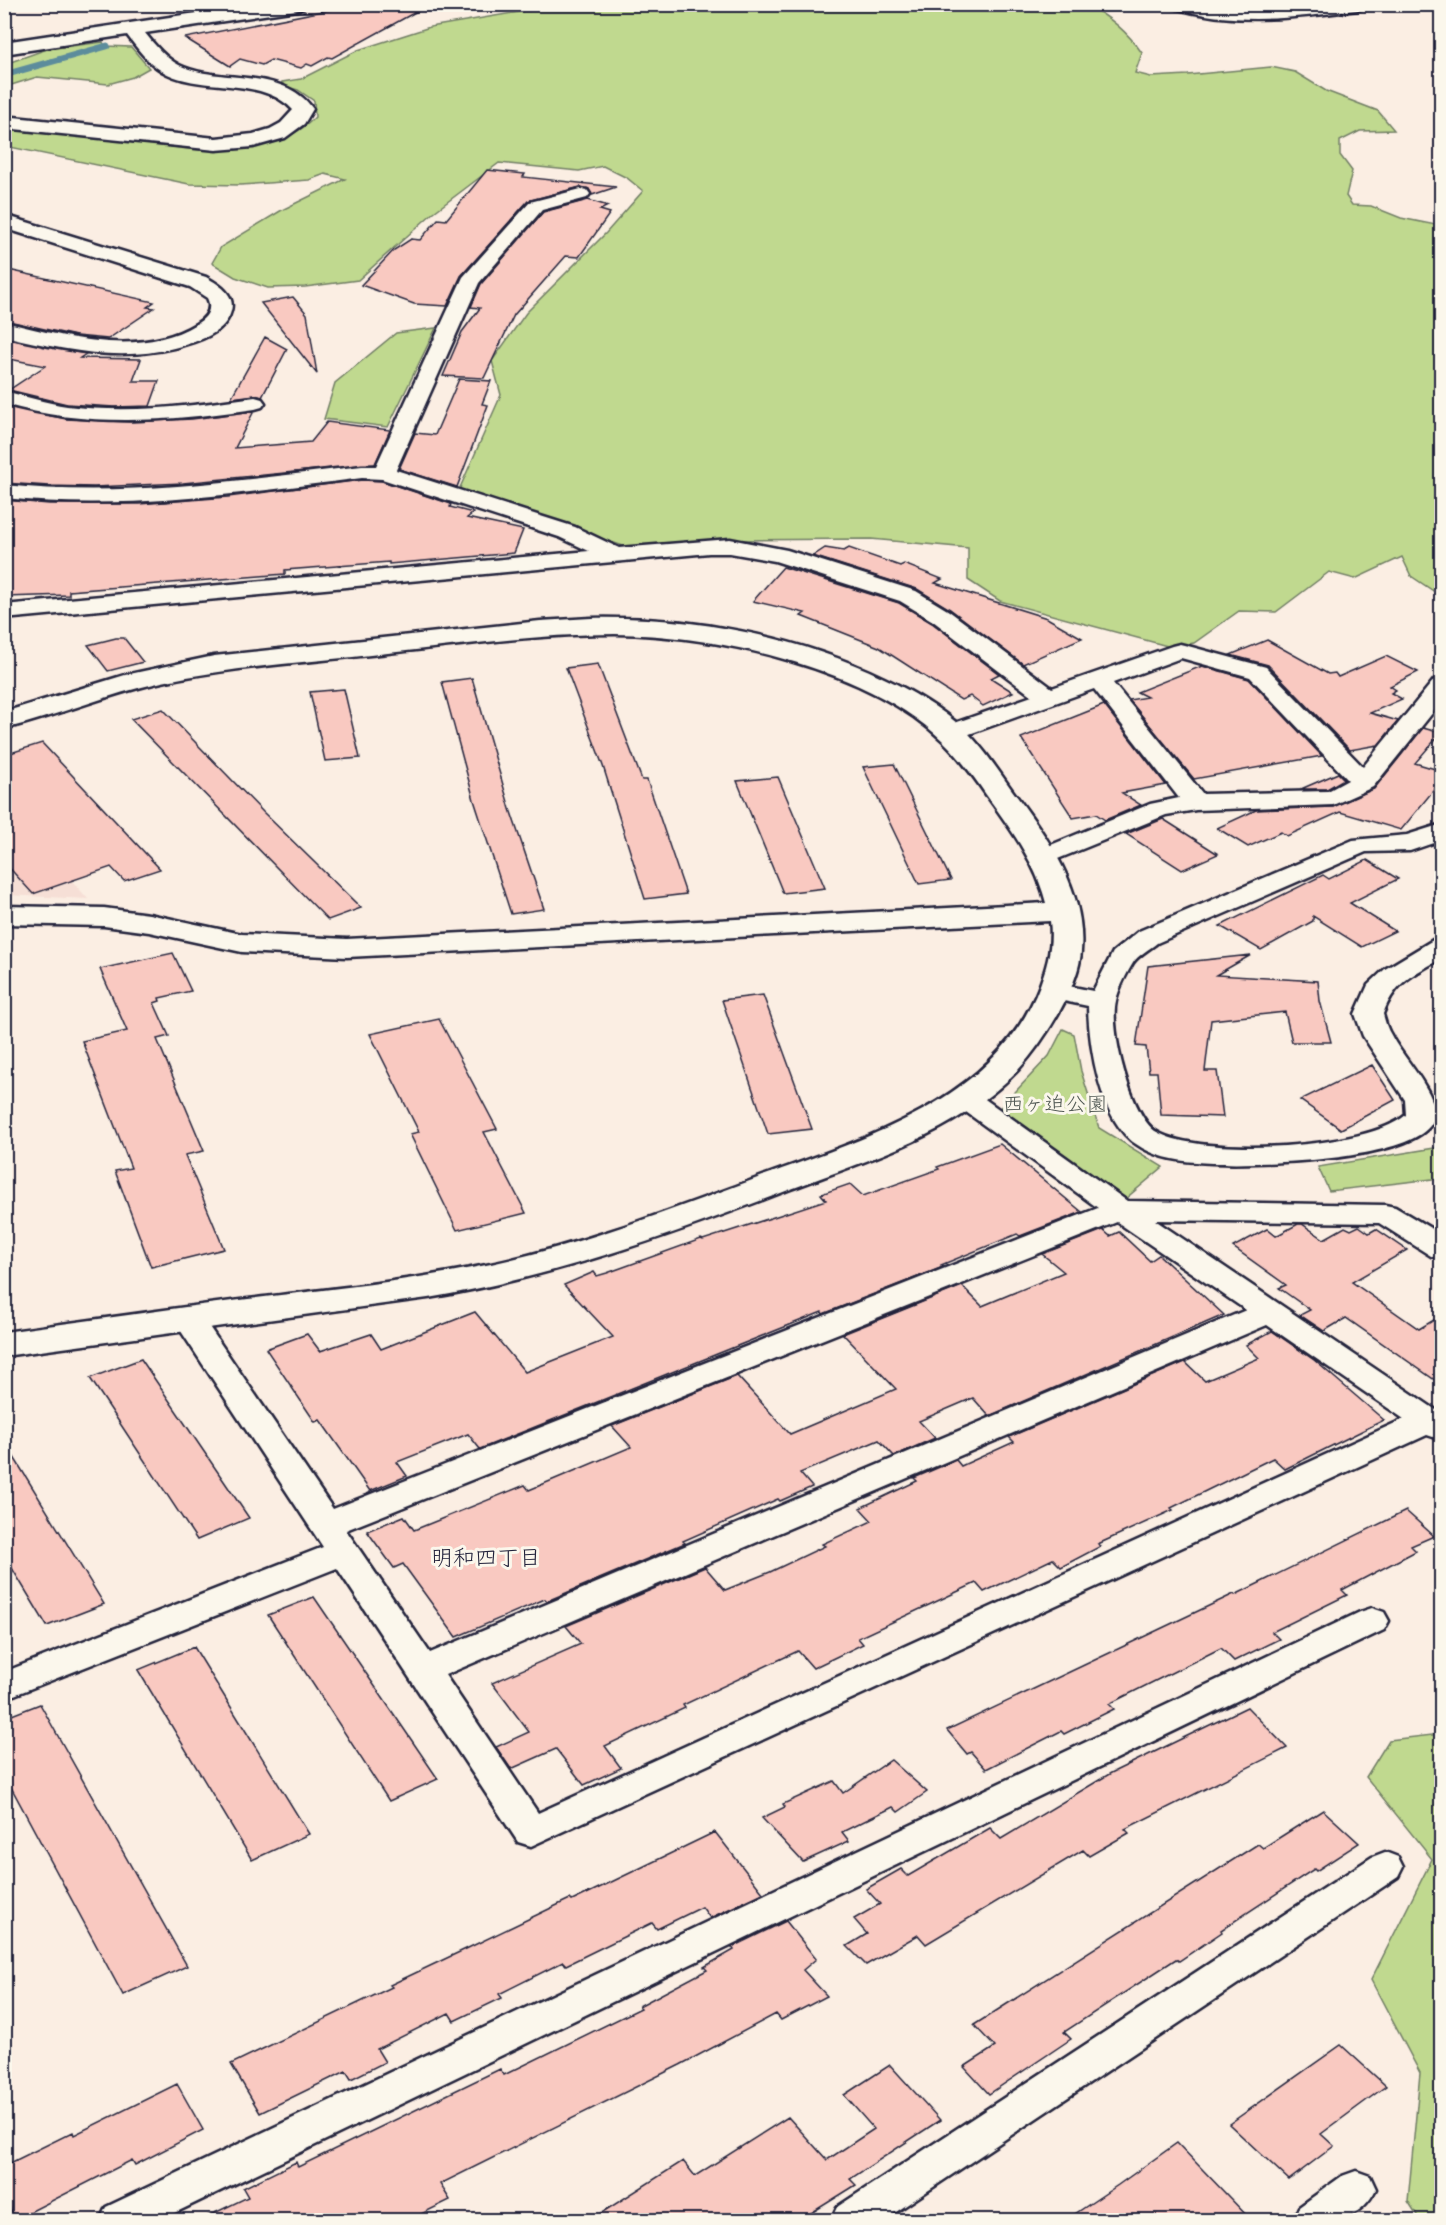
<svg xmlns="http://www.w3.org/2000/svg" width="1446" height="2225" viewBox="0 0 1446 2225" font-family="Itim,'Klee One',sans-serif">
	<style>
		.built { fill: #f6dfd6 }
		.green { fill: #c0d98f; stroke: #717e65; stroke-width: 1.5 }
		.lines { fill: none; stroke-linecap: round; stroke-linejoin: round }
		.stream { stroke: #5c8c9c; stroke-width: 7 }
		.building { fill: #f9c9c1; stroke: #22223b; stroke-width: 1.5 }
		.minor-casing { stroke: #22223b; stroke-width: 5 }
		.tertiary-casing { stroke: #22223b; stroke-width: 5 }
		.minor { fill: #fbf7ec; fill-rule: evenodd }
		.tertiary { fill: #fbf7ec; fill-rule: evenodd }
		.labels { text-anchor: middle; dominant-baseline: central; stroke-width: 6; stroke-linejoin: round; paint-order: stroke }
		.park-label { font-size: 21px; fill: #515954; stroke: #fbf7ec }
		.neighbourhood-label { font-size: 22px; fill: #22223b; stroke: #fbf7ec }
	</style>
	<rect width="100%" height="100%" fill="#fbeee3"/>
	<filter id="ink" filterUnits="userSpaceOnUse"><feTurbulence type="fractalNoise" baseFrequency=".0167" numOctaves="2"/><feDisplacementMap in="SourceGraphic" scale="12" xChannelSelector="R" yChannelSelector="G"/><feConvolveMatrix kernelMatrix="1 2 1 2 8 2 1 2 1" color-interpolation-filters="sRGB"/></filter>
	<g filter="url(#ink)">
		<path class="built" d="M5 805 88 899 5 895Z"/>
		<path class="green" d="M537 5 1085 4C1109 16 1127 31 1142 53L1135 73 1151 77 1188 75 1271 67 1295 72 1326 91 1378 111 1394 130 1360 131 1340 141V155L1352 171 1346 196 1352 205 1371 206 1401 218 1441 226V596L1411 576 1402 557 1355 579 1329 572 1276 612 1239 611 1194 643 1171 647 1000 601 968 580V548L871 539 717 540 626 547 459 490 501 395 492 361 526 313 606 233 643 191 627 178 603 166 579 171 499 163 434 212 358 280 305 287 268 288 235 277 212 263 221 247 282 210 345 179 325 174 309 180 241 185 189 184 5 146V128L199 150C239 150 286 148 315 117L314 101 298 90 280 85 282 82 301 79 358 50 430 27 531 10Z
			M103 42 105 46 131 47 149 68 133 77 108 84 37 77 5 87V64L47 49Z
			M436 328 388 427 324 419 335 383 396 333Z
			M1063 1029 1074 1034 1081 1071 1099 1128 1163 1167 1125 1199 1000 1108 1049 1056Z
			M1441 1147V1178L1329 1191 1318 1167Z
			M1441 1734 1442 2220H1420L1408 2201 1420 2073 1371 1980 1432 1859 1366 1777 1389 1740Z"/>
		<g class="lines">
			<path class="stream" d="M4 75 107 46"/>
		</g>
		<path class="building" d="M359 4H430L332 58 328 57 312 66 307 64 301 68 271 60 262 65 240 59 230 66 185 38Z
			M487 170 525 174 523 177 616 187 592 195 589 189 580 187 528 201 461 276 447 306 414 304 361 285 394 250 411 239 420 240 438 219 446 220Z
			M588 200 608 206 600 210 610 213 579 257 566 256 514 315 484 378 443 376 462 332 480 308 471 307 481 284 543 212Z
			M4 269 154 302 147 307 154 308 108 339 76 336 4 320Z
			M293 297 307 314 317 374 261 303Z
			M265 337 287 349 262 397 255 395 231 398Z
			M4 338 86 354 80 358 141 359 133 381H159L150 406 114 407 67 404 9 390 45 366 4 358Z
			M459 379 491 381 482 404 488 405 457 487 399 469 415 433 435 435Z
			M4 406 66 419 129 422 192 419 254 411 235 448 311 442 327 422 390 430 375 464 183 483 94 487 49 486 4 483Z
			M362 480 382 481 451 504 450 507 473 513 467 518 523 530 514 553 389 564V562L285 570V574L69 591V595L4 597V500L49 504H139L228 497Z
			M825 548 844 551 849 548 900 566 904 564 942 579 935 583 1047 618 1082 638 1023 664 950 609 917 589 813 556Z
			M783 567 899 603 932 623 999 674 991 678 1013 692 983 706 970 696 961 700 879 647 801 616 805 613 753 601Z
			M116 638H124L143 662 108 671 88 645Z
			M1267 640 1328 674 1335 673 1338 677 1386 656 1418 672 1390 686 1396 690 1391 693 1402 699 1370 713 1398 721 1378 745 1350 750 1268 665 1230 655Z
			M598 664 642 780H647L686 894 645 899 603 766 566 668Z
			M1202 666 1249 679 1322 756 1194 779 1129 700 1147 697 1137 692Z
			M472 678 510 809 544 909 511 914 474 800 442 682Z
			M344 689 360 758 325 761 310 692Z
			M1104 705 1166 785 1122 793 1141 805 1105 820 1096 814 1073 818 1021 738Z
			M163 709 263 812 361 908 328 920 131 719Z
			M1423 728 1441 733 1415 763 1442 771V780L1401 830 1340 812 1287 836 1281 832 1248 847 1217 828 1256 810 1333 807 1374 789Z
			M42 743 160 869 124 881 111 867 33 894 4 862V755Z
			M894 764 951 880 919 884 863 767Z
			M1338 773 1344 779 1327 789H1301Z
			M778 777 825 888 783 893 737 781Z
			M1163 819 1218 854 1182 870 1126 834Z
			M1367 860 1398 879 1350 903 1395 931 1362 947 1313 916V921L1261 950 1220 926 1323 875 1329 879Z
			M173 953 191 991 159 998 160 1001 154 1003 169 1036 157 1039 204 1151 185 1155 224 1249 151 1267 115 1171 131 1168 82 1041 127 1031 100 969Z
			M1251 955 1216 975 1318 981 1320 1001 1331 1042H1292L1285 1012 1211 1020 1205 1071H1217L1223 1117 1161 1115 1157 1072H1149L1146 1047 1136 1046 1148 966Z
			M763 995 812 1129 768 1134 722 1000Z
			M439 1019 497 1129 484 1132 526 1213 457 1230 410 1134 419 1132 370 1034Z
			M1372 1065 1395 1100 1341 1129 1300 1100Z
			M1000 1144 1082 1212 1020 1236 1017 1234 941 1265 943 1267 823 1314 822 1312 480 1449 468 1434 397 1462 407 1476 370 1491 320 1420 315 1422 266 1349 307 1334 320 1351 371 1334 381 1349 475 1312 525 1372 613 1337 564 1285 594 1272 597 1276 607 1273 701 1239 703 1240 826 1200 821 1194 850 1184 863 1196 939 1169 937 1167Z
			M1298 1224H1302L1324 1239 1345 1227 1351 1230 1359 1226 1369 1233 1376 1229 1407 1250 1352 1282 1419 1329 1442 1315V1385L1346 1318 1324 1331 1300 1315 1310 1310 1279 1288 1286 1285 1233 1247 1267 1229 1276 1236Z
			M1103 1230 1110 1236 1119 1232 1150 1261 1159 1255 1224 1315 989 1416 973 1398 919 1421 935 1438 894 1456 879 1440 800 1473 812 1487 780 1501 778 1499 683 1541 685 1543 547 1601 545 1599 456 1637 403 1564 394 1568 367 1531 404 1516 414 1530 525 1485 529 1490 631 1447 612 1426 737 1376 790 1434 896 1389 843 1334 962 1286 982 1306 1064 1272 1042 1254Z
			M1272 1331 1314 1360 1384 1420 1285 1469 1273 1458 1171 1508 1173 1510 1098 1544 1101 1546 1061 1567 1053 1559 984 1592 976 1583 858 1638 863 1644 813 1668 798 1651 683 1705 685 1708 605 1746 621 1768 584 1785 556 1749 511 1769 496 1747 529 1732 492 1683 581 1644 566 1626 705 1567 725 1590 770 1572 825 1546 822 1544 872 1521 860 1508 917 1481 914 1478 956 1460 961 1466 1014 1442 1009 1437 1185 1362 1205 1381 1259 1358 1246 1345Z
			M141 1359 249 1518 197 1540 90 1378Z
			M4 1441 104 1604 47 1626 4 1555Z
			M1406 1511 1434 1536 1411 1546 1416 1551 1342 1590 1347 1595 1272 1632 1279 1639 1234 1661 1221 1648 1109 1704 1114 1709 1064 1734 1061 1731 986 1769 971 1752 967 1754 947 1730 1234 1594 1235 1595Z
			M314 1597 438 1779 389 1801 268 1615Z
			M194 1647 309 1834 252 1860 138 1670Z
			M40 1704 187 1966 123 1995 4 1774V1718Z
			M1247 1707 1287 1748 1125 1829 1129 1833 1089 1856 1083 1850 926 1944 918 1935 866 1965 847 1946 867 1934 854 1919 880 1904 866 1889 901 1869 908 1876 990 1828 1001 1839 1111 1773Z
			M891 1760 927 1792 898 1812 893 1807 842 1832 849 1841 803 1862 762 1818 785 1807 783 1804 834 1781 843 1793Z
			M1323 1810 1359 1843 1316 1871 1314 1869 1221 1930 1222 1932 1179 1961 1176 1959 1064 2032 1071 2039 989 2094 964 2067 995 2047 974 2025 1258 1844 1263 1848Z
			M715 1832 763 1893 710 1918 702 1907 657 1929 652 1923 566 1965 563 1962 499 1994 502 1998 454 2021 449 2013 377 2049 385 2062 351 2079 346 2071 260 2113 231 2064 392 1987 390 1985 468 1948 570 1899 572 1901Z
			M786 1921 816 1959 803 1970 827 1996 781 2020 776 2014 680 2065 440 2184 450 2200 409 2220H200L248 2197 243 2188 296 2162 298 2167 500 2069 504 2075 641 2008 639 2006 707 1970 704 1967 734 1950 732 1947Z
			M1341 2045 1386 2086 1321 2134 1334 2146 1289 2180 1229 2124Z
			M890 2065 940 2120 850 2179 856 2185 800 2220H590L683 2161 695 2176 788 2117 827 2160 874 2129 844 2095Z
			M177 2084 203 2130 135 2165 132 2160 16 2219 4 2197V2166L73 2132 74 2135Z
			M1177 2143 1251 2220H1066L1118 2185Z"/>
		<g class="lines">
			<defs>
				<path id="minor" d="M581 189 587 190 590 194 587 198 542 210 479 283 396 470 575 527 619 548 730 539 787 550 916 591 949 611 1052 688 1172 646 1180 644 1188 646 1266 667 1363 767 1434 680 1442 678V701L1373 787 1333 805 1196 810 1166 815 1043 865 1034 862 1030 857 1034 852 1150 804 1179 798 1094 689 961 737 952 739 943 737 940 732 943 727 1032 696 933 621 900 601 775 561 730 553H709L4 619V605L589 551 559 537 382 479 362 478C242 493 125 511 4 498V485C125 498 242 480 362 466H376L463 277 530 202ZM1181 658 1250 677 1348 780 1328 791 1203 794 1113 683Z
					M4 391C25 396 46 403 67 406 130 414 193 406 255 397L262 399 265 403 262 407 255 409C170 421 88 428 4 404Z
					M1442 824V840L1410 851 1366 852 1157 943C1150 949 1138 955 1133 963 1127 973 1118 990 1116 1001 1109 1029 1131 1117 1157 1132 1201 1158 1367 1149 1406 1115L1405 1100 1363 1036 1355 1014 1368 985 1385 969 1433 940 1442 938V958C1412 976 1396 980 1383 1014 1385 1021 1387 1029 1391 1035 1401 1056 1440 1095 1434 1118 1422 1164 1235 1166 1196 1162 1176 1161 1153 1156 1136 1144 1100 1120 1089 1046 1088 1006L1044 997 1040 991 1044 985 1054 983 1093 991 1113 952 1139 931 1353 840 1407 835Z
					M965 1089 975 1092 1127 1201 1385 1205 1395 1207 1442 1235V1259L1431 1256 1379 1223 1155 1220 1442 1414V1440L1427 1435 531 1846 518 1842 337 1568 4 1699V1672L323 1547 173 1319 177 1312 188 1309 199 1312 333 1509 1098 1208 955 1104 951 1098 955 1092ZM1117 1222 1246 1310 430 1653 346 1530ZM1267 1325 1404 1419 538 1813 445 1675Z
					M1372 1608 1384 1612 1389 1621 1384 1630 160 2220H100L106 2207 1360 1612Z
					M1385 1852 1398 1857 1403 1867 1398 1877 884 2220H831L837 2207 1372 1857Z
					M1356 2171 1370 2176 1376 2189C1358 2225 1328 2220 1293 2220L1299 2207 1342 2176Z"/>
				<path id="tertiary" d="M256 4H306L304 8 297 10 145 33C154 44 165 58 179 65 220 85 283 66 313 109L304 124 285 138 253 147 216 150 4 128V116L216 138 253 134 270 129 281 123 293 110C260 75 201 94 162 71 148 63 137 48 127 35L4 54V42Z
					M1172 4H1203L1246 9 1310 4H1366L1364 8 1357 10C1293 18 1238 26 1174 8Z
					M4 215 206 277C218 284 236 294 231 311 227 328 209 337 194 342 130 365 69 351 4 336V322C64 336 139 359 196 324 206 318 213 310 207 298L190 287 4 228Z
					M591 618C689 616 795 635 884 678 912 691 940 708 963 728 982 746 997 769 1012 790 1047 837 1086 889 1081 951 1079 987 1043 1043 1018 1070 958 1133 871 1159 791 1189 672 1235 554 1277 428 1298L4 1356V1332C86 1321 167 1309 248 1299 329 1289 411 1281 491 1264 579 1245 663 1213 747 1182 855 1141 995 1105 1040 985 1048 963 1053 944 1050 921L347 957 242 952 149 932 104 926 4 924V906L104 908 149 914 242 934 347 939 1046 903C1036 863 1011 829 987 796 974 777 960 757 943 741 868 668 717 635 615 634 539 634 463 645 388 653 313 662 236 666 162 682 108 694 57 716 4 729V712L125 675 214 656 540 621Z"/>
			</defs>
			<use href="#minor" class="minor-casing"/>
			<use href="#tertiary" class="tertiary-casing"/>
			<use href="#minor" class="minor"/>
			<use href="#tertiary" class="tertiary"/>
		</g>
	</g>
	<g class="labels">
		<g class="park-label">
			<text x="1055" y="1103">西ヶ迫公園</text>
		</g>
		<g class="neighbourhood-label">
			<text x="486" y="1557">明和四丁目</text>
		</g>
	</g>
	<rect width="1446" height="2225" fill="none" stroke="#fbf7ec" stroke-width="24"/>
	<rect x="12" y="12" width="1422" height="2201" fill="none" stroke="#22223b" stroke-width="2" filter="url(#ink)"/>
</svg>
